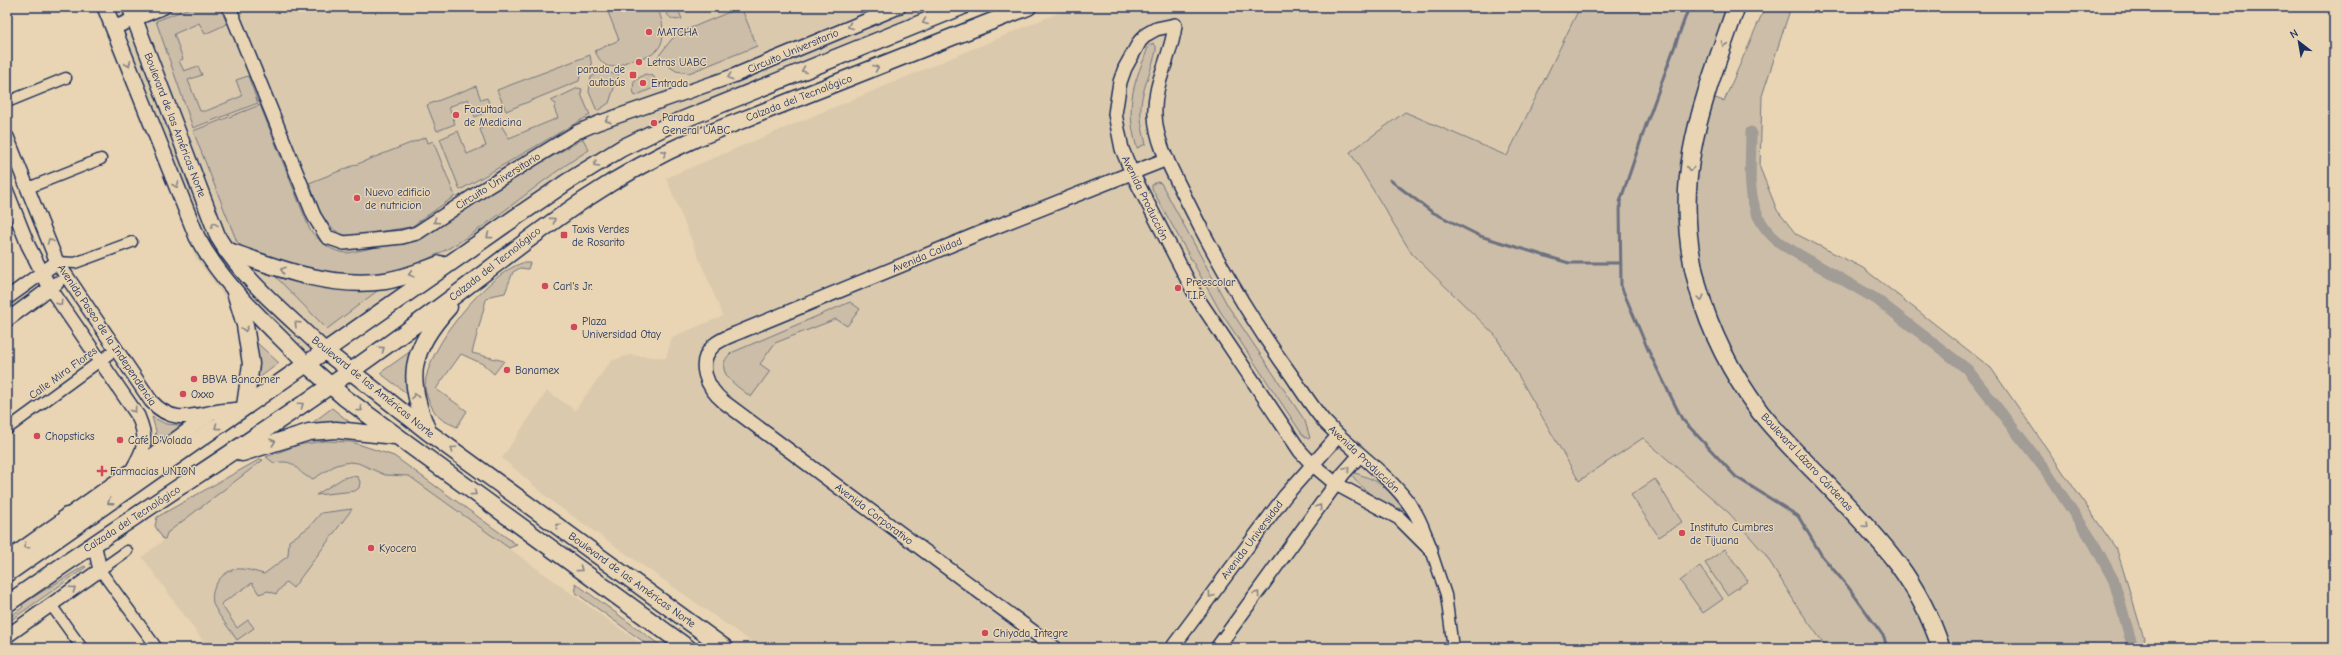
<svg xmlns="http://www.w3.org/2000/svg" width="2341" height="655" viewBox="0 0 2341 655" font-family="'Comic Neue',sans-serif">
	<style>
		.built { fill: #dac9ad }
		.green { fill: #cbbda7; stroke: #737682 }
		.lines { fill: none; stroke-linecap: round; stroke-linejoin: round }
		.stream { stroke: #6c7080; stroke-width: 3 }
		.canal { stroke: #a29c96; stroke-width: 11 }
		.minor-casing { stroke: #1b2f5e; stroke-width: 13 }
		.tertiary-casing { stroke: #1b2f5e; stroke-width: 16 }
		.secondary-casing { stroke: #1b2f5e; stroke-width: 18 }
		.primary-casing { stroke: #1b2f5e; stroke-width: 19 }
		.trunk-casing { stroke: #1b2f5e; stroke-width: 20 }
		.minor { stroke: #e9d5b3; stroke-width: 10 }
		.tertiary { stroke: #e9d5b3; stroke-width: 13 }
		.secondary { stroke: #e9d5b3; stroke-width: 15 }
		.primary { stroke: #e9d5b3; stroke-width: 16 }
		.trunk { stroke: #e9d5b3; stroke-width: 17 }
		.oneway { stroke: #828288 }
		.poi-dot { fill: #d1495b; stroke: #e9d5b3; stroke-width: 1.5 }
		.labels { text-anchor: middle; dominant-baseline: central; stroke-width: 3; stroke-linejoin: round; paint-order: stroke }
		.poi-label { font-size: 11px; fill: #1b2f5e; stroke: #e9d5b3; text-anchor: start }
		.street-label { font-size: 11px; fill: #1b2f5e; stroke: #e9d5b3 }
	</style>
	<rect width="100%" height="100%" fill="#e9d5b3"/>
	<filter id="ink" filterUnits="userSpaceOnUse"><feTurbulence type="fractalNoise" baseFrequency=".025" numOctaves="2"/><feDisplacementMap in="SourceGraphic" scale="8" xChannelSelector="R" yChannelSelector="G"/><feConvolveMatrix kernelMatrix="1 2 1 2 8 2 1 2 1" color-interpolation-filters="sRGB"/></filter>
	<g filter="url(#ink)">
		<path class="built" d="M94 7H937L698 104 615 144 568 171 294 365 225 298 196 258Z
			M1072 7H1581L1507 156 1405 113 1412 254 1495 335 1578 481 1643 437 1729 513 1765 554 1799 609 1827 648H760L554 503 502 458 547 391 575 410 611 361 629 355 666 358 672 337 723 316 666 178Z
			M266 457 274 463 283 461 296 465 302 474 313 479 336 465 350 462 358 463 385 475 409 476 647 648H208L142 557 165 539 167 533Z"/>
		<path class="green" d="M192 7H220L227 24 205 34 199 23 174 34 183 59 179 61 184 71 198 66 202 75 188 80 200 111H206L242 96 236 80 248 76 258 103 193 128 156 21Z
			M606 7H657C664 23 669 46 649 56 644 58 639 57 634 59 615 66 606 75 595 51L619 40Z
			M664 7H677L682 19C671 22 667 16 664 7Z
			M741 7 757 46 689 73 676 71 657 58 671 40 679 33Z
			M1580 7H1729L1700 93 1724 101 1765 7H1791L1762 96 1760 168 1777 210 1796 234 1863 268 1991 368 2117 550 2147 648H1827L1799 609 1765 554 1729 513 1643 438 1579 481 1495 335 1412 254 1350 152 1405 112 1507 156Z
			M1153 43 1156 46V51C1145 93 1134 99 1146 144L1137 148C1127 114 1130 91 1144 59 1146 54 1147 46 1153 43Z
			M590 55 592 67 581 71 579 81 506 111 497 90Z
			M603 71 613 74 619 73 609 103 597 111 589 92 591 77Z
			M645 74 653 76 660 85 635 96 633 90 634 81Z
			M476 86 481 100 487 98 492 110 475 117 468 99 449 107 455 124 437 131 427 105Z
			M578 88 582 89 581 94 590 115 460 190 440 139 458 131 467 154 486 146 480 129 499 122 509 138 558 118 554 108 556 104 551 101Z
			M260 105 310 230C321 243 331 252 348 253L421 238 487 193 583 139 589 150C491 210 422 308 292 264 275 259 250 255 237 242L193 131Z
			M426 137 428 143 433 141 455 196 411 227 350 236C324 233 317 204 309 183Z
			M1157 182 1161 183 1228 306 1305 421 1310 438 1308 439 1302 434 1220 311 1152 189V185Z
			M522 263H530L528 269 520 268 513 272 505 293 490 296 486 300 472 353 504 361 494 374 483 364 461 354 436 389 467 411 457 427C451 424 442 421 438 416 432 410 425 394 425 386 426 348 487 274 522 263Z
			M269 270 385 285 327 329Z
			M850 302 860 309 847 326 836 319 775 343 760 364 770 371 751 397C737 386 711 371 731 353Z
			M255 341 279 363 251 384 258 373Z
			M415 348 410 396 380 373Z
			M332 408 357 428 304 429Z
			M152 417 166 424 189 426 152 452 156 431Z
			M324 441 352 442 394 456 517 545 509 548 409 476 385 475 358 463 350 462 336 465 313 479C293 473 300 458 274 463L266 457 298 445Z
			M260 459 263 460 167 533 165 539H163L155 526 157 517Z
			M1350 472C1367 475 1399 490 1404 509 1385 509 1359 487 1350 472Z
			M352 476 358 477 360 482 359 488 355 491 316 495 343 478Z
			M1655 479 1682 522 1659 537 1631 495Z
			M352 509 293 588 286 582 276 594 268 591 259 594 252 583 221 604 237 628 248 620 254 628 237 640C230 629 220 618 214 606 208 591 220 572 236 569 246 568 255 572 264 574L288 556 289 541 309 527 321 513Z
			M1725 549 1748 581 1727 595 1705 563Z
			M84 566 86 567 7 623V619L23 607 22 604Z
			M1700 566 1723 599 1703 613 1680 581Z
			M575 583 664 648H652L576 593Z"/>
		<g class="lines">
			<path class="stream" d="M1689 7 1646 125 1620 202 1621 286 1649 352 1682 419 1736 477 1798 516 1822 556 1849 588 1884 637 1887 648
				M1390 180 1432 212 1480 236 1569 263H1621"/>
			<path class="canal" d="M1751 132C1751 177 1742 219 1786 247L1876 299 1967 369 2044 468 2093 542 2114 581 2133 648"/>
			<defs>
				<path id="minor" d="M7 102 66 78
					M28 188 101 159
					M57 262 75 263 132 242
					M7 429 115 350
					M1431 550 1446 595 1453 648
					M127 551 100 570 157 648
					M51 605 82 648"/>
				<path id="tertiary" d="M229 7 314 216 327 237 344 243 402 237 417 233 484 189 577 132 598 123 733 76 899 7
					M1175 25C1172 56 1153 83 1155 115 1156 143 1171 168 1183 193 1214 256 1250 319 1292 376 1302 391 1312 407 1324 421 1352 451 1389 474 1412 508 1421 520 1425 536 1431 550L1399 518 1336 484 1312 464 1300 451 1196 296 1132 173 1122 149 1115 114 1120 82 1125 68 1140 41 1147 34 1156 29Z
					M113 28 164 7
					M7 137 57 262 151 401C171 423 188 417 214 412 223 410 232 410 242 409
					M7 192 28 245 50 288 138 416C149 442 144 449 131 472
					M7 298 57 262
					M7 320 57 283
					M7 559 209 415
					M7 636 100 570 94 543
					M1055 648 724 402C707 388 695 363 714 345 722 338 733 335 742 331L980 233 1167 159
					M1172 648 1285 496 1338 436
					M1217 648 1343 474 1360 455"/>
				<path id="secondary" d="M105 7 197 237C224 287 267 323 306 364
					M130 7 218 237C244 281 288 315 325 351"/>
				<path id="primary" d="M226 250C277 268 330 289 385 281 403 278 422 271 440 264
					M235 292 245 325 251 364 245 406
					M325 351 428 432 725 648
					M306 364 345 398 688 648
					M428 431C405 378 410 350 449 307
					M242 453 309 432 336 430 395 436
					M50 537 67 516
					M7 574 513 219 567 182 622 148 665 127 961 7
					M7 604C120 524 237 451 351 371 389 344 428 316 466 287 543 228 607 177 697 138L1028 7"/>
				<path id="trunk" d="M1736 7C1720 54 1701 101 1692 151 1675 246 1703 335 1760 412 1779 436 1801 458 1822 479 1874 534 1917 574 1941 648"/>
			</defs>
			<use href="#minor" class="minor-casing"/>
			<use href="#tertiary" class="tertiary-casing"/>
			<use href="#secondary" class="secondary-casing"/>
			<use href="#primary" class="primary-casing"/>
			<use href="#trunk" class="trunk-casing"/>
			<use href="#minor" class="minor"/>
			<use href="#tertiary" class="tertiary"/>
			<use href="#secondary" class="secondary"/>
			<use href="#primary" class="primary"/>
			<use href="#trunk" class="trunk"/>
		</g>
		<defs><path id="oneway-chevron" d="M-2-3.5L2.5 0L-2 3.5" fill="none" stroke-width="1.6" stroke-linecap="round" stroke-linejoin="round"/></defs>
		<g class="oneway">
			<use href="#oneway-chevron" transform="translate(925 22) rotate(158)"/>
			<use href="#oneway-chevron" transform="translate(850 26) rotate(157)"/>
			<use href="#oneway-chevron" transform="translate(1724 44) rotate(109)"/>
			<use href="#oneway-chevron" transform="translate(128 64) rotate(68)"/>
			<use href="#oneway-chevron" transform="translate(876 68) rotate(-22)"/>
			<use href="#oneway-chevron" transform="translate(804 70) rotate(158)"/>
			<use href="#oneway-chevron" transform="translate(730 77) rotate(161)"/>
			<use href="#oneway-chevron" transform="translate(608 120) rotate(163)"/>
			<use href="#oneway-chevron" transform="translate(664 153) rotate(-26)"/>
			<use href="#oneway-chevron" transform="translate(596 164) rotate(149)"/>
			<use href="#oneway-chevron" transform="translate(1690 169) rotate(97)"/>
			<use href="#oneway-chevron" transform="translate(176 185) rotate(68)"/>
			<use href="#oneway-chevron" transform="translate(553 220) rotate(-36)"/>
			<use href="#oneway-chevron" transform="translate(436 221) rotate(146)"/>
			<use href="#oneway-chevron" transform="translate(214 225) rotate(-111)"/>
			<use href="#oneway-chevron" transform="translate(489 236) rotate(144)"/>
			<use href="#oneway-chevron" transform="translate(50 241) rotate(-111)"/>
			<use href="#oneway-chevron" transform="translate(283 270) rotate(-161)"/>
			<use href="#oneway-chevron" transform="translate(411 274) rotate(165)"/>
			<use href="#oneway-chevron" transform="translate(1701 298) rotate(74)"/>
			<use href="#oneway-chevron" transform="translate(60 303) rotate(56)"/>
			<use href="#oneway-chevron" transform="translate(297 324) rotate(-136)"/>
			<use href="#oneway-chevron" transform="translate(245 329) rotate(77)"/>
			<use href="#oneway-chevron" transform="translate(382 349) rotate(-36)"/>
			<use href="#oneway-chevron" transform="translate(415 396) rotate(-101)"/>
			<use href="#oneway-chevron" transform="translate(301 405) rotate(-35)"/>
			<use href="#oneway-chevron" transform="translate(360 409) rotate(36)"/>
			<use href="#oneway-chevron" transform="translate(134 410) rotate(55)"/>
			<use href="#oneway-chevron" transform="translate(217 427) rotate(144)"/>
			<use href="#oneway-chevron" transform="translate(273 442) rotate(-19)"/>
			<use href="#oneway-chevron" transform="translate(453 449) rotate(-145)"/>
			<use href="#oneway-chevron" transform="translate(1347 469) rotate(-50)"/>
			<use href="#oneway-chevron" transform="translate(474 493) rotate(36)"/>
			<use href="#oneway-chevron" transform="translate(110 502) rotate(145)"/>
			<use href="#oneway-chevron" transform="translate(1319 507) rotate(-56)"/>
			<use href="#oneway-chevron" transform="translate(1866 525) rotate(46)"/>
			<use href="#oneway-chevron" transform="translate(558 526) rotate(-144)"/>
			<use href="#oneway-chevron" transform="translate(26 546) rotate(145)"/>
			<use href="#oneway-chevron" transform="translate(580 569) rotate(36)"/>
			<use href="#oneway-chevron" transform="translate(73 589) rotate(-35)"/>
			<use href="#oneway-chevron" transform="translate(1257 594) rotate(-54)"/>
			<use href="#oneway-chevron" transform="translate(1211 595) rotate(127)"/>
		</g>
	</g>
	<g class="poi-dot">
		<circle cx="649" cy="32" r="4"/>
		<circle cx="639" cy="62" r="4"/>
		<rect x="629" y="71" width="8" height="8" rx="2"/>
		<circle cx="643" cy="83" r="4"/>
		<circle cx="456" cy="115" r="4"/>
		<circle cx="654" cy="123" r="4"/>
		<circle cx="357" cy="198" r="4"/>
		<rect x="560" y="231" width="8" height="8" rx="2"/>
		<circle cx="545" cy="286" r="4"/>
		<circle cx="1178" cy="288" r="4"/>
		<circle cx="574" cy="327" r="4"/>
		<circle cx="507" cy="370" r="4"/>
		<circle cx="194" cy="379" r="4"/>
		<circle cx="183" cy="394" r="4"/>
		<circle cx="37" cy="436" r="4"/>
		<circle cx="120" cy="440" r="4"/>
		<path d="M100 465h4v4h4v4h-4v4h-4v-4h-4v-4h4z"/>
		<circle cx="1682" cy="533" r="4"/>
		<circle cx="371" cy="548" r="4"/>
		<circle cx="985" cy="633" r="4"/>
	</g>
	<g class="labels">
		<g class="poi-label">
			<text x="657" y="32">MATCHA</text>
			<text x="647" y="62">Letras UABC</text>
			<text x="625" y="69" text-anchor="end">parada de<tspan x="625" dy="13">autobús</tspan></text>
			<text x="651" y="83">Entrada</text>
			<text x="464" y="109">Facultad<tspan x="464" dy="13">de Medicina</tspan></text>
			<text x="662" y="117">Parada<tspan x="662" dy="13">General UABC</tspan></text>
			<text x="365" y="192">Nuevo edificio<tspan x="365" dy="13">de nutricion</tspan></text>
			<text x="572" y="229">Taxis Verdes<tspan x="572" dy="13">de Rosarito</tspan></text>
			<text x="1186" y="282">Preescolar<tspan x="1186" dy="13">T.I.P.</tspan></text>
			<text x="553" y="286">Carl's Jr.</text>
			<text x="582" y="321">Plaza<tspan x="582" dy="13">Universidad Otay</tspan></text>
			<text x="515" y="370">Banamex</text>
			<text x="202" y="379">BBVA Bancomer</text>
			<text x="191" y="394">Oxxo</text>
			<text x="45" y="436">Chopsticks</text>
			<text x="128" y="440">Café D'Volada</text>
			<text x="110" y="471">Farmacias UNION</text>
			<text x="1690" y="527">Instituto Cumbres<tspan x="1690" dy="13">de Tijuana</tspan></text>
			<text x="379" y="548">Kyocera</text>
			<text x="993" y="633">Chiyoda Integre</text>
		</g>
		<g class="street-label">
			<text transform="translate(793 51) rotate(-23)">Circuito Universitario</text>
			<text transform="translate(799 98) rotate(-21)">Calzada del Tecnológico</text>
			<text transform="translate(175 125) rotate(69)">Boulevard de las Américas Norte</text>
			<text transform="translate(498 181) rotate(-32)">Circuito Universitario</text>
			<text transform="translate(1145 198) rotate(64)">Avenida Producción</text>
			<text transform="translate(927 255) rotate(-23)">Avenida Calidad</text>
			<text transform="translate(495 264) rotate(-38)">Calzada del Tecnológico</text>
			<text transform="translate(107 335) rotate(56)">Avenida Paseo de la Independencia</text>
			<text transform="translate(63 373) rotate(-36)">Calle Mira Flores</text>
			<text transform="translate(373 387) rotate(39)">Boulevard de las Américas Norte</text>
			<text transform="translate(1364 459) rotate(43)">Avenida Producción</text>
			<text transform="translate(1807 462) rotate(47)">Boulevard Lázaro Cárdenas</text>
			<text transform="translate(874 514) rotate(37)">Avenida Corporativo</text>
			<text transform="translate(132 519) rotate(-33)">Calzada del Tecnológico</text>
			<text transform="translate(1252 540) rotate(-53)">Avenida Universidad</text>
			<text transform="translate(632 580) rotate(36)">Boulevard de las Américas Norte</text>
		</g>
	</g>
	<rect width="2341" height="655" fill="none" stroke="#e9d5b3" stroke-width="24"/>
	<rect x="12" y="12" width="2317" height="631" fill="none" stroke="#1b2f5e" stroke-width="1.5" filter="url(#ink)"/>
	<g transform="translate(2299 42) rotate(329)" stroke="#e9d5b3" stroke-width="3" paint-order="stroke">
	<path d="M0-3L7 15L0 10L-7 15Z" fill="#1b2f5e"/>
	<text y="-6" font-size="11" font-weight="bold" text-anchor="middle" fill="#1b2f5e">N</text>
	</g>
</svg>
